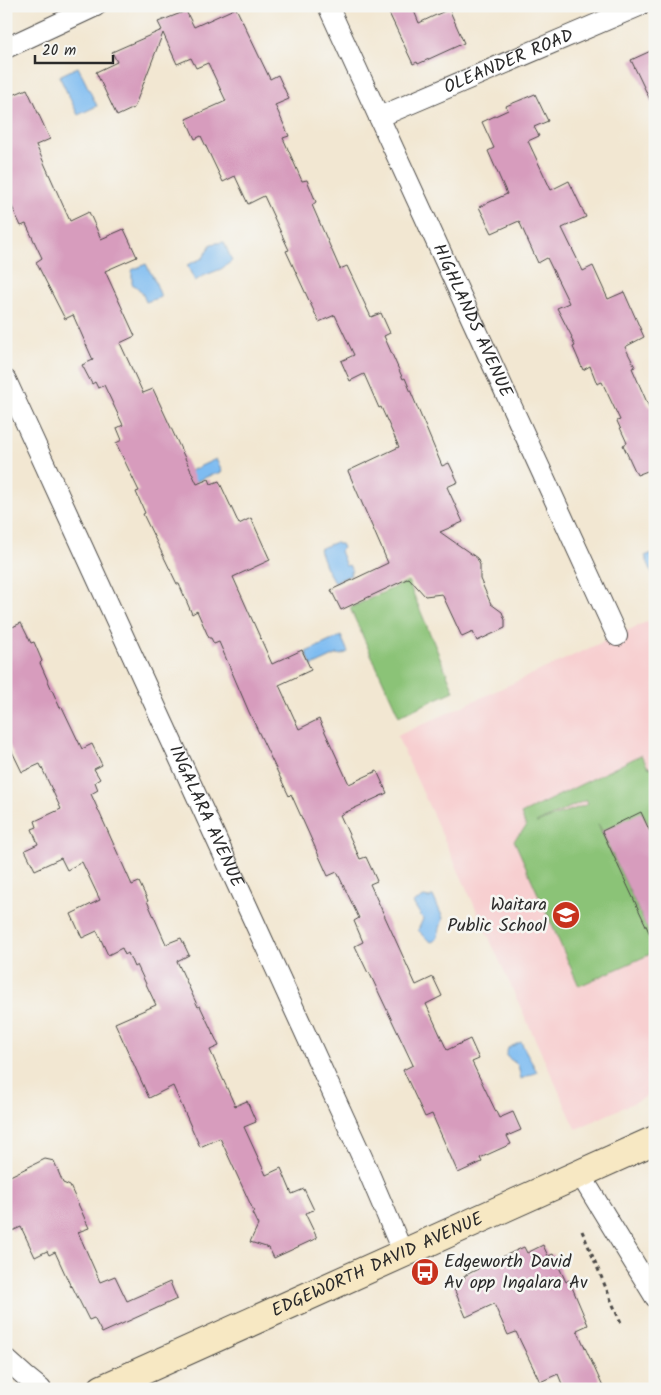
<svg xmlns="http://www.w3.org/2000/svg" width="661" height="1395" viewBox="0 0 661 1395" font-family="Kalam,sans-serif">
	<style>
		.built { fill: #f7cfd0 }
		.green { fill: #8bc377; stroke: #5b7751; fill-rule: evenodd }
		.water { fill: #7ebcf1; stroke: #54748e }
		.building { fill: #d79cbd }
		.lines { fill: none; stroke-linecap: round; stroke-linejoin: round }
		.minor-casing { stroke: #494744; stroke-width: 22 }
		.secondary-casing { stroke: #494744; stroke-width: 30 }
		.path { stroke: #494744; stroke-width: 3; stroke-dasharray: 4 4; stroke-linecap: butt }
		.minor { stroke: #fff; stroke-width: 20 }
		.secondary { stroke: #f7e8c3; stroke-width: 28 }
		.labels { text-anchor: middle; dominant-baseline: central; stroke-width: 5; stroke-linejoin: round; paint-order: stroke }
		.street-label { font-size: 18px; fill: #2b2b2b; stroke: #f6f6f2 }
		.poi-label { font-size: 18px; fill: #2b2b2b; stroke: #f6f6f2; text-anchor: end }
	</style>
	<rect width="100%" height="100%" fill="#f6f6f2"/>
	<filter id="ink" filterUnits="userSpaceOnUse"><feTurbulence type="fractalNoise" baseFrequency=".02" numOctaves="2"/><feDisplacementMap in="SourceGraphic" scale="10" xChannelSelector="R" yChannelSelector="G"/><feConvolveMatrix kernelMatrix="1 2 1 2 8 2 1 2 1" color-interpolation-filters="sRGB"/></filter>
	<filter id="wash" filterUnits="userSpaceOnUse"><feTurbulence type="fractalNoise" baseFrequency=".0096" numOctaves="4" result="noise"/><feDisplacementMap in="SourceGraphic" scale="20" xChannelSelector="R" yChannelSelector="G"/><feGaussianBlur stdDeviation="1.12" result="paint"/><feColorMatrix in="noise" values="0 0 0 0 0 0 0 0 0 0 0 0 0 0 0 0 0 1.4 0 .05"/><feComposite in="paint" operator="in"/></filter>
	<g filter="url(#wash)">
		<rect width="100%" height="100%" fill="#f2e7d2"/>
		<path class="built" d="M655 618V1093L576 1129 397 736Z"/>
		<path class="green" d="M408 581 454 691 399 716 350 608Z
			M641 755 648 767 655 769V837L642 812 602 831 598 824 655 945V952L579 986 514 840 526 827 521 814ZM586 800 588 804 536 823Z"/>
		<path class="water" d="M78 67 97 106 78 115 59 76Z
			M224 242 232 261 221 269 203 276 195 281 187 265 203 258 211 244Z
			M146 264 155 281 161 297 146 302C143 294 140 288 132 284V270Z
			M216 459 222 472 213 475H211L188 485 177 477Z
			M336 542 337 544H341L343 548 340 551 346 566 349 565 352 571 350 572 351 575 334 582 325 566 319 549Z
			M655 552V579L645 556Z
			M341 636 348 652 341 655 338 654 312 666 306 652Z
			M433 896 443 918 437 939 432 942 428 940 418 930 423 919 413 903 424 897 429 898Z
			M521 1042 537 1072 521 1079 518 1065 506 1056 508 1048Z"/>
		<g id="blocks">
			<path class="building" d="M404 6H412L419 23 449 9 464 43 418 64 417 62 413 64 389 13Z
				M236 8 270 79 278 75 289 99 275 105 289 136 283 138 302 181 307 180 316 202 312 205 340 269 347 266 371 317 381 313 390 333 384 336 403 379 405 378 442 466 449 463 458 482 447 487 463 522 440 532 477 558 480 565V579L491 604 502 612 505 620V628L477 641 473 632 462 637 442 594 425 596 409 578 341 610 331 590 388 563 348 471 399 447 381 407 379 408 364 374 350 381 341 361 354 355 335 315 319 322 286 251 289 250 264 196 248 204 235 176 223 182 201 136 195 139 186 119 226 101 208 63 196 68 191 58 177 64 163 33 134 108 117 116 96 72 117 62 112 52 162 30 158 22 186 11 194 27Z
				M655 49V110L631 60Z
				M27 89 50 139 36 145 70 221 89 212 101 239 124 229 137 257 105 271 135 336 120 343 143 393 153 389 197 484 209 479 211 484 219 481 239 524 251 518 270 560 233 577 272 664 302 650 311 670 279 685 299 729 319 719 349 784 377 771 387 793 340 815 360 859 366 857 377 881 370 884 416 985 433 977 442 996 426 1004 447 1050 470 1039 479 1059 472 1062 499 1118 513 1112 521 1130 507 1136 511 1144 480 1158 482 1162 458 1173 432 1114 425 1117 403 1070 413 1065 369 972 368 973 355 946 363 942 354 921 359 918 337 872 328 876 291 794 289 796 249 712 219 642 214 644 211 638H209L197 611 192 614 179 584H177L143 514 145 513 136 492 139 491 116 443 122 440 117 428 123 425 104 385 98 388 95 382 92 384 82 365 93 360 73 315 65 319 36 262 42 258 26 224 21 226 6 194V98Z
				M535 94 548 121 534 127 539 136 528 141 551 190 569 181 586 217 562 228 583 271 593 266 608 299 624 292 644 337 625 347 635 367 632 368 649 407 655 404V468L637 475 623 445 627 443 617 421 620 420 602 382 597 384 590 366 583 370 573 347 575 346 571 338 572 337 557 308 569 303 547 258 538 263 519 221 492 233 479 207 507 194 488 151 494 148 482 122 508 110 506 106Z
				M21 623 31 643 34 642 42 661 40 663 60 708 62 707 82 749 92 744 102 765 94 769 100 779 95 782 98 790 91 794 132 885 139 882 148 901H147L166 944 181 938 189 955 177 961 198 1007 200 1006 219 1046 210 1050 235 1106 247 1101 256 1122 244 1127 266 1175 281 1168 292 1194 304 1189 314 1210 305 1213 317 1238 274 1258 269 1248 250 1242 258 1225 252 1213 254 1212 220 1138 200 1147 173 1086 149 1098 115 1023 156 1005 137 965 134 967 128 953 125 955 122 948 108 955 97 931 82 938 71 914 100 900 82 862 67 870 61 858 35 870 25 850 38 844 32 829 37 827 35 821 61 809 40 764 22 772 6 739V630Z
				M641 812 655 843V945L602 831Z
				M45 1159 54 1161 63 1183 70 1186 89 1228 78 1232 100 1282 115 1276 127 1301 170 1282 177 1299 102 1333 94 1318 89 1320 72 1286 71 1287 55 1252 49 1255 47 1251 35 1257 21 1227 12 1231 6 1219V1178Z
				M543 1245 548 1256 553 1254 566 1282 569 1280 588 1325 577 1330 604 1389H564L558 1374 540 1382 516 1332 508 1335 494 1304 466 1317 452 1284 465 1278 464 1276 478 1269V1268L524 1247 527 1253Z"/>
		</g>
	</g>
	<g filter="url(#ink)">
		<use href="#blocks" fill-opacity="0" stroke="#494744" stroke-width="1"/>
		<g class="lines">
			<defs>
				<g id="minor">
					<path id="s1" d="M328 6 617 636"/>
					<path d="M6 48 96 6"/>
					<path id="s2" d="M379 117 639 6"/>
					<path id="s3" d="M6 380 362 1157 403 1253"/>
					<path d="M580 1174 655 1297"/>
					<path d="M6 1359 25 1376 41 1389"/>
				</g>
				<g id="secondary">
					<path id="s4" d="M102 1389 655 1140"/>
				</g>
			</defs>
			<use href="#minor" class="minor-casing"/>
			<use href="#secondary" class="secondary-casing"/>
			<path class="path" d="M582 1231 622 1326"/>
			<use href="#minor" class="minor"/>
			<use href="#secondary" class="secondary"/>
		</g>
	</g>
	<defs>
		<symbol id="school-disc" viewBox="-11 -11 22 22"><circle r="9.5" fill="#c8321e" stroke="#f6f6f2"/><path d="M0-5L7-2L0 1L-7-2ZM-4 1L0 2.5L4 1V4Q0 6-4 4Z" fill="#fff"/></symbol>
		<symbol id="bus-disc" viewBox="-11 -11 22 22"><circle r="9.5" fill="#c8321e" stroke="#f6f6f2"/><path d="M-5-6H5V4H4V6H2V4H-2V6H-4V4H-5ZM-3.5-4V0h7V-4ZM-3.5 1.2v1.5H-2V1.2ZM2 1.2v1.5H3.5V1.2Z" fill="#fff"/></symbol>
	</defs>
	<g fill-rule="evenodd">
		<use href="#school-disc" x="550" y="899" width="32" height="32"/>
		<use href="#bus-disc" x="409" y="1256" width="32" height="32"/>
	</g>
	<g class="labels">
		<g class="street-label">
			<text stroke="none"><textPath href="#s2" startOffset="141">OLEANDER ROAD</textPath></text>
			<text stroke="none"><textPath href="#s1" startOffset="346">HIGHLANDS AVENUE</textPath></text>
			<text stroke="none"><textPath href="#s3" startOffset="480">INGALARA AVENUE</textPath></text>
			<text stroke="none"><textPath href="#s4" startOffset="302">EDGEWORTH DAVID AVENUE</textPath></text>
		</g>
		<g class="poi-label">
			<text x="547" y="905">Waitara<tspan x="547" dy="21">Public School</tspan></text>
			<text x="444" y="1262" text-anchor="start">Edgeworth David<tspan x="444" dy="21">Av opp Ingalara Av</tspan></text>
		</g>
	</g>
	<rect width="661" height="1395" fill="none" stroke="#f6f6f2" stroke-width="25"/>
	<path d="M35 55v8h78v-8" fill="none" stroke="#2b2b2b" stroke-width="2.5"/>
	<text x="42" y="55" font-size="15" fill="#2b2b2b" stroke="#f6f6f2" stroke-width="4" paint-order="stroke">20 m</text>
</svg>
